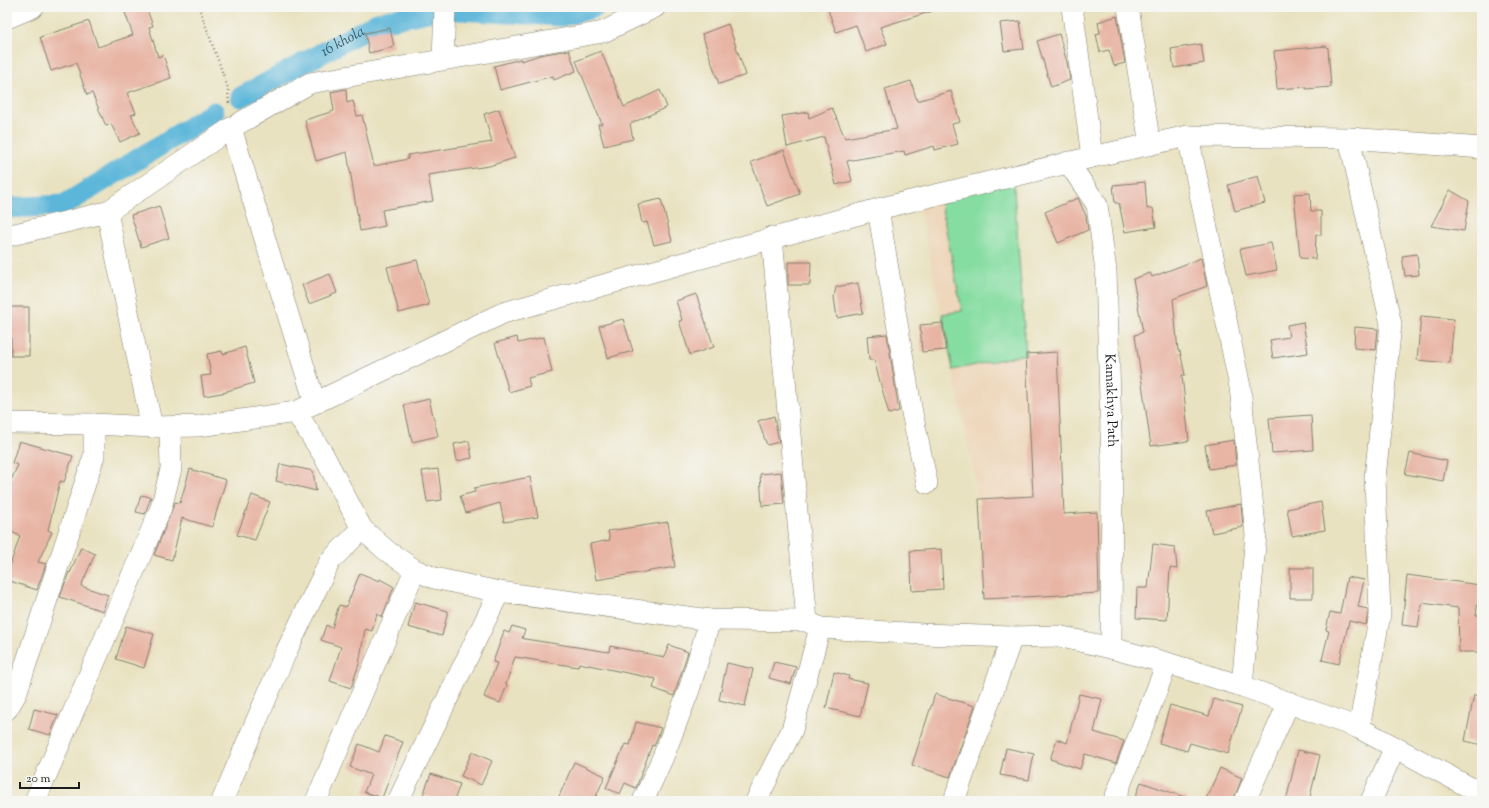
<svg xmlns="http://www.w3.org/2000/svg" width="1489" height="808" viewBox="0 0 1489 808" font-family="'Sorts Mill Goudy',serif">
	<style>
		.built { fill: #eed7bb }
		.green { fill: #85dda1; stroke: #507c5e }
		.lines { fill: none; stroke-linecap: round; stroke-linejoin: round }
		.canal { stroke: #5bb6d9; stroke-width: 21 }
		.building { fill: #e8b5a5 }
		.minor-casing { stroke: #827f6e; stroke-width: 22 }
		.path { stroke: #827f6e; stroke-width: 2.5; stroke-dasharray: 1 3; stroke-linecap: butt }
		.minor { stroke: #fff; stroke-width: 21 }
		.labels { text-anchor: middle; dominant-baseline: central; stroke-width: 4; stroke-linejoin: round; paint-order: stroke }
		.street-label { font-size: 14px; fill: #1c1c1c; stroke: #f6f6f2 }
		.water-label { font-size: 15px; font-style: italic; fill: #355a68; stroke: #f6f6f2 }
	</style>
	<rect width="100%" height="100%" fill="#f6f6f2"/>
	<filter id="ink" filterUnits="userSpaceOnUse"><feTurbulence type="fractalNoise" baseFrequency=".025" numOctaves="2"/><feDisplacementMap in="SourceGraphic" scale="8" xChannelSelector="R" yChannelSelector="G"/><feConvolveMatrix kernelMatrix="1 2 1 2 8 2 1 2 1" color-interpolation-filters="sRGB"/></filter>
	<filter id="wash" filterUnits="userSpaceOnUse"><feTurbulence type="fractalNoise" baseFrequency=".012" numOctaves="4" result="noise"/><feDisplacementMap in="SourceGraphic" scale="16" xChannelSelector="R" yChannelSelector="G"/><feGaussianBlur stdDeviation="0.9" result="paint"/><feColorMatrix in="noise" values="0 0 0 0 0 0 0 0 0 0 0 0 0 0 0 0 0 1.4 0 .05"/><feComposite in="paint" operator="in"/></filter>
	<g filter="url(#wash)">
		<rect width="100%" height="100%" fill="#e9e2c0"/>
		<path class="built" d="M1013 176 1026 354 1033 495 979 499 918 199Z"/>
		<path class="green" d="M1013 176 1026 354 953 370 942 314 962 311 939 194Z"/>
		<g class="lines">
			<g class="canal">
				<path id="s1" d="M241 97 377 23 441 9 562 16 595 7"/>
				<path d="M7 208 64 205 214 112"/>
			</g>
		</g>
		<g id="blocks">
			<path class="building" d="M123 7H146L153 26 149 27 158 57 163 55 171 78 127 93 136 113 131 115 140 133 120 142 111 124 106 126 92 93 87 95 76 63 51 71 40 37 89 21 98 47 133 35Z
				M827 7H932L933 11 880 27 887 44 866 52 856 25 836 32Z
				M1117 16 1125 63 1114 66 1109 50 1100 52 1096 34 1100 33 1098 22Z
				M1020 21 1024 49 1004 51 1000 23Z
				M728 24 746 75 719 84 702 34Z
				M390 28 394 47 369 53 365 33Z
				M1059 34 1067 62 1070 80 1051 87 1037 41Z
				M1201 44 1204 63 1174 68 1171 49Z
				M1326 46 1328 48 1331 87 1306 89V87L1277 89 1274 51Z
				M569 50 576 71 554 80 553 76 500 90 494 66 521 59V61L540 55Z
				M601 51 624 107 660 90 667 107 630 124 633 139 604 146 598 124H602L576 61Z
				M911 81 917 101 951 91 960 122 952 124 958 144 935 150 934 146 905 155 904 151 847 161 852 181 836 185 824 137 787 147 782 116 808 112 809 118 832 108 845 138 897 129 885 89Z
				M346 89 347 103 353 101 357 116 362 115 374 166 408 159V155L492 142 484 114 499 109 515 158 489 166 428 175 433 201 382 210 385 226 360 231 347 152 316 161 305 120 334 111 331 92Z
				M784 150 800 194 767 206 751 162Z
				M1258 176 1265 203 1235 211 1228 185Z
				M1145 182 1147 209 1153 208 1156 227 1125 232 1119 203H1115L1113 185Z
				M1450 190 1469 201 1464 231 1431 226Z
				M1310 193 1311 211H1321V235L1316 234 1315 259 1300 258 1294 194Z
				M1078 198 1086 216 1088 230 1058 243 1045 212Z
				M661 199 672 241 654 245 647 222 642 223 638 204Z
				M159 206 169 238 141 247 131 215Z
				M1271 243 1277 270 1246 276 1240 249Z
				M1417 254 1419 275 1405 276 1402 256Z
				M1201 258 1207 286 1173 299 1178 351H1180L1185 375H1182L1189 441 1151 446 1135 335 1143 332 1133 279 1150 273 1152 277Z
				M417 260 429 305 399 313 387 267Z
				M788 262H811L810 285H788Z
				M330 274 337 293 309 304 302 285Z
				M858 283 863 313 837 318 834 297 836 287Z
				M696 294 714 347 690 355 679 321 682 320 676 301Z
				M7 307H29V356H11V337L7 336Z
				M1421 316 1454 319 1450 363 1417 360Z
				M623 319 633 351 608 358 599 326Z
				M1303 322 1308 353 1273 358 1270 340 1289 337 1287 325Z
				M943 323 946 350 922 352 920 325Z
				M1355 327 1378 329 1376 350 1354 348Z
				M887 334 899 411 889 414 874 360H869L867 336Z
				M517 337 518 343 544 337 552 372 528 378 530 386 509 392 495 343Z
				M245 347 254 383 227 391V392L204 396 201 376 211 375 207 354 222 351 223 354Z
				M1057 352 1064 514 1097 512 1099 593 984 599 979 499 1033 496 1026 354Z
				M429 399 438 436 412 442 404 405Z
				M1311 415 1313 450 1272 453 1269 418Z
				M774 416 779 442 767 445 758 421Z
				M1234 440 1236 465 1209 469 1205 445Z
				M19 441 73 456 64 482 60 481 48 530 52 532 38 562 46 564 37 590 7 580V574L20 536 7 530V489L18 465 12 463Z
				M469 441 472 458 457 461 454 444Z
				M1410 453 1447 461 1443 481 1405 474Z
				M280 464 313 471 316 491 276 481Z
				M190 469 226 480 212 527 182 518 172 560 154 555 175 502 180 503Z
				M438 469 442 500 427 502 422 471Z
				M781 472 784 504 762 506 760 474Z
				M530 477 538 517 504 522 500 503 466 513 460 496 475 492 474 488Z
				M141 495 151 497 145 514 136 512Z
				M252 495 270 502 255 540 237 535Z
				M1321 502 1325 530 1292 536 1287 509Z
				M1241 504 1243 527 1212 533 1207 511Z
				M668 522 675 567 596 580 590 544 610 540 608 531Z
				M1153 544 1175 547 1177 569 1170 568 1167 620 1136 618 1137 588H1148Z
				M81 547 95 554 81 586 108 595 103 611 60 597 69 572 70 573Z
				M941 549 943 589 912 591 910 551Z
				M1290 568H1313V598H1290Z
				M360 573 379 581 380 579 394 587 382 617 377 614 372 631 365 629 359 664 351 688 330 681 341 647 321 640 326 625 332 628 339 605 346 607Z
				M1407 575 1480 585 1476 615H1482V652H1459L1458 608 1422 603 1418 627 1402 625Z
				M1347 577 1364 580 1358 607 1368 609V613L1366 625 1349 621 1339 664 1322 660 1329 631 1326 630 1330 612 1340 614Z
				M415 602 448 611 442 636 408 627Z
				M126 626 154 634 144 668 116 659Z
				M512 626 525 630 522 638 525 639 609 652 610 646 664 657 669 645 688 652 674 696 653 688 656 679 579 663 578 667 515 657 506 684 507 685 500 703 484 697 497 663 493 662 504 631 509 633Z
				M774 662 796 667 791 684 769 678Z
				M727 663 753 669 745 706 719 700Z
				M834 672 849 676 848 679 868 683 860 716 826 708Z
				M935 694 975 706 950 777 912 765Z
				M1079 694 1102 699 1094 732 1124 741 1116 763 1085 754 1080 769 1050 759 1057 739 1067 743Z
				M1474 695 1482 696V745L1465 741Z
				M1214 699 1242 707 1228 754 1190 743 1187 751 1159 743 1170 705 1209 716Z
				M34 709 58 715 50 735 29 729Z
				M636 722 661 728 654 746 652 745 636 788 625 783 620 794 606 788 625 744 630 745Z
				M385 736 403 742 382 798 364 792 371 775 350 767 359 744 379 752Z
				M1006 748 1034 754 1029 780 1000 775Z
				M1298 750 1320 755 1309 801H1286Z
				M472 752 492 761 481 785 461 776Z
				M574 762 605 776 594 801H557Z
				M1220 768 1242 778 1233 801H1205Z
				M431 774 460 784 454 801H441L423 795Z
				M1141 782 1187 798V801H1134Z"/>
		</g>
	</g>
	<g filter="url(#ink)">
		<use href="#blocks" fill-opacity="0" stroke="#827f6e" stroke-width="1"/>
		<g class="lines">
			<defs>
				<g id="minor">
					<path d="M1072 7 1092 157"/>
					<path d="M1128 7 1150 145"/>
					<path d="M7 18 33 7"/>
					<path d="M443 59 445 7"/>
					<path d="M231 128 315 403"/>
					<path d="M1188 136 1240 387 1256 535 1242 686"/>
					<path d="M1349 138 1391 324 1375 478 1380 614 1359 728"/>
					<path id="s2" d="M1068 162 1097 205 1106 271 1112 464 1111 648"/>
					<path d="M878 209 912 413 927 483"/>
					<path d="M107 212 152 427"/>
					<path d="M7 236 107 212 231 128 310 83 603 32 655 7"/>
					<path d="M772 237 807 621"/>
					<path d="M296 412 323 454 362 529 387 551 415 570 434 578 499 592 710 620 807 621 820 628 922 634 1012 637 1058 636 1111 648 1167 663 1242 686 1359 728 1482 794"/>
					<path d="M7 423 94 424 152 427 199 426 296 412 503 313 878 209 1092 157 1188 136 1349 138 1482 148"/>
					<path d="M7 709 16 694 94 456V424"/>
					<path d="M35 801 161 508 171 469 170 427"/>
					<path d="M222 801 286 652 330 561 362 529"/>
					<path d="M316 801 415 570"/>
					<path d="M398 801 499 592"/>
					<path d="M643 801 663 757 689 690 710 620"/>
					<path d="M756 801 792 730 820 628"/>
					<path d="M954 801 1012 637"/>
					<path d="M1114 801 1167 663"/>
					<path d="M1245 801 1289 702"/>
					<path d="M1371 801 1395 747"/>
				</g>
			</defs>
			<use href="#minor" class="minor-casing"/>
			<path class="path" d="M199 7 228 88 229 106"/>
			<use href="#minor" class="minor"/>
		</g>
	</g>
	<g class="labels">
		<g class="street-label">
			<text stroke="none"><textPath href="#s2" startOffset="248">Kamakhya Path</textPath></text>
		</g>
		<g class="water-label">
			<text stroke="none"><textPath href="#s1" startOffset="116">16 khola</textPath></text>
		</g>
	</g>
	<rect width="1489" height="808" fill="none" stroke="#f6f6f2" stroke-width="24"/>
	<path d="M20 782v6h59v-6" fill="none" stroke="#1c1c1c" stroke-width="2"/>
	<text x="26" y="782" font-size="12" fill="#1c1c1c" stroke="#f6f6f2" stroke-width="3" paint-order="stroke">20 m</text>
</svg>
